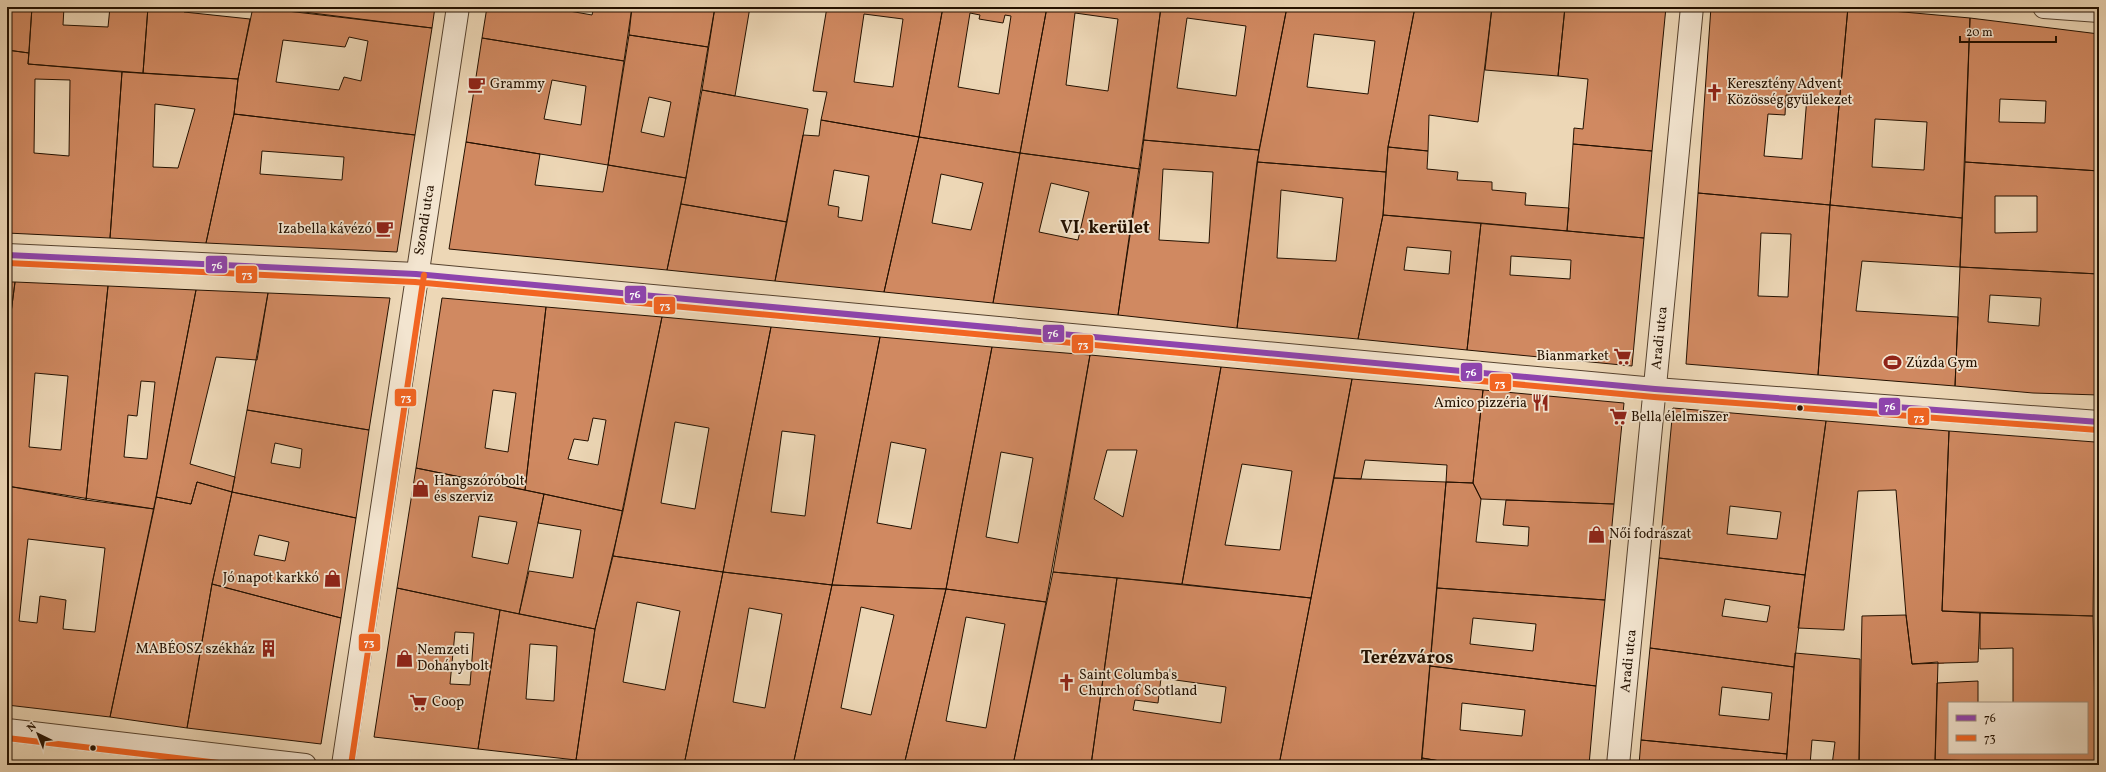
<svg xmlns="http://www.w3.org/2000/svg" width="2106" height="772" viewBox="0 0 2106 772" font-family="Vollkorn,serif">
	<style>
		.building { fill: #d08961; stroke: #241100; fill-rule: evenodd }
		.lines { fill: none; stroke-linecap: round; stroke-linejoin: round }
		.minor-casing { stroke: #56422e; stroke-width: 24 }
		.tertiary-casing { stroke: #56422e; stroke-width: 24 }
		.minor { stroke: #f3e5d0; stroke-width: 22 }
		.tertiary { stroke: #f3e5d0; stroke-width: 22 }
		.bus-1-casing { stroke: #f3e5d0; stroke-width: 9 }
		.bus-2-casing { stroke: #f3e5d0; stroke-width: 9 }
		.bus-1 { stroke: #8e44ad; stroke-width: 6 }
		.bus-2 { stroke: #f26522; stroke-width: 6 }
		.bus-dot { fill: #241100; stroke: #f3e5d0; stroke-width: 1.5 }
		.labels { text-anchor: middle; dominant-baseline: central; stroke-width: 3.5; stroke-linejoin: round; paint-order: stroke }
		.poi-label { font-size: 14px; fill: #241100; stroke: #f3e5d0; text-anchor: start }
		.street-label { font-size: 14px; fill: #241100; stroke: #f3e5d0 }
		.district-label { font-size: 18px; font-weight: bold; fill: #241100; stroke: #f3e5d0 }
		.line-badge { stroke: #f3e5d0; stroke-width: 1.5 }
		.badge-label { font-size: 11px; text-anchor: middle; font-weight: bold; fill: #fff }
	</style>
	<rect width="100%" height="100%" fill="#edd7b6"/>
	<filter id="stains"><feTurbulence type="fractalNoise" baseFrequency=".005" numOctaves="4"/><feColorMatrix values="0 0 0 0 .2 0 0 0 0 .09 0 0 0 0 .02 0 0 0 .5 -.17"/></filter>
	<radialGradient id="worn" r=".72"><stop offset=".6" stop-color="#630" stop-opacity="0"/><stop offset="1" stop-color="#630" stop-opacity=".3"/></radialGradient>
	<path class="building" d="M7 7H32L29 53 7 50Z
		M32 7H64L63 25 108 27 110 7H148L143 73 28 64Z
		M148 7H184V12L250 19 238 79 143 73Z
		M253 7 432 28 415 135 234 114 238 79ZM349 37 368 41 361 81 344 77 339 90 276 82 283 40 345 47Z
		M264 7H435L432 28Z
		M487 7H558V9L592 15 594 7H632L624 61 482 38Z
		M632 7H715L708 47 629 35Z
		M715 7H750L735 96 702 90Z
		M827 7H943L919 137 821 120 827 92 813 91ZM864 14 903 19 893 87 854 82Z
		M943 7H1047L1020 153 919 137ZM970 13 980 15 979 19 1003 23 1005 15 1011 16 999 94 958 87Z
		M1047 7H1161L1140 169 1020 153ZM1075 13 1118 19 1108 91 1066 85Z
		M1161 7H1287L1259 150 1143 140ZM1187 18 1246 26 1236 96 1177 88Z
		M1287 7H1415L1388 147 1386 172 1257 162ZM1314 34 1375 41 1368 94 1307 87Z
		M1415 7H1492L1478 122 1429 115 1428 151 1388 147Z
		M1492 7H1565L1558 76 1485 70Z
		M1565 7H1666L1652 151 1573 144 1574 128 1583 129 1588 79 1558 76Z
		M1711 7H1848L1830 205 1698 193ZM1786 95 1807 97 1802 159 1764 156 1768 114 1785 115Z
		M1848 7 1970 18 1962 218 1830 205ZM1875 119 1927 122 1924 170 1872 167Z
		M1970 18 2099 34V171L1965 162ZM2000 99 2046 101 2045 123 1999 122Z
		M629 35 708 47 686 178 608 165ZM649 97 671 102 664 137 641 132Z
		M482 38 624 61 608 165 466 142ZM552 80 586 86 581 125 544 119Z
		M7 50 29 53 28 64 122 72 110 238 7 233ZM35 79 70 80 69 156 34 153Z
		M122 72 238 79 234 114 206 243 110 238ZM155 104 195 109 178 168 153 167Z
		M702 90 808 109 787 222 681 204Z
		M234 114 415 135 397 252 206 243ZM262 151 344 157 342 180 260 174Z
		M821 120 919 137 884 292 775 281 803 135 819 136ZM834 170 869 176 862 221 838 217 839 207 828 205Z
		M919 137 1020 153 993 303 884 292ZM941 174 983 183 971 230 932 223Z
		M1143 140 1259 150 1237 328 1118 315ZM1163 169 1213 172 1209 243 1159 240Z
		M466 142 540 154 535 185 603 192 608 165 686 178 667 270 449 249Z
		M1573 144 1652 151 1644 238 1567 231Z
		M1388 147 1428 151 1427 169 1458 172 1457 180 1492 182V190L1526 193 1525 205 1569 208 1567 231 1383 215Z
		M1020 153 1140 169 1118 315 993 303ZM1051 183 1089 192 1078 240 1039 232Z
		M1257 162 1386 172 1383 215 1358 339 1237 328ZM1281 190 1343 198 1336 261 1277 258Z
		M1965 162 2099 171V274L1960 267ZM1995 196H2037V232L1995 233Z
		M1698 193 1830 205 1818 375 1686 364ZM1761 233 1791 234 1788 297 1758 296Z
		M681 204 787 222 775 281 667 270Z
		M1830 205 1962 218 1960 267 1862 261 1856 311 1958 317 1955 386 1818 375Z
		M1383 215 1481 223 1467 350 1358 339ZM1407 247 1451 251 1449 274 1404 270Z
		M1481 223 1644 238 1632 366 1467 350ZM1511 256 1571 260 1570 279 1510 275Z
		M1960 267 2099 274V395L2033 393 1955 386ZM1990 295 2041 298 2039 326 1988 322Z
		M7 282H15L7 344Z
		M15 282 108 286 86 500 7 486V344ZM35 373 68 376 61 450 29 447Z
		M108 286 196 290 154 509 86 500ZM141 381 155 382 147 459 124 457 128 415 137 416Z
		M196 290 268 293 257 360 216 357 190 464 235 477 232 492 197 482 191 504 156 497Z
		M268 293 390 298 369 430 247 410Z
		M442 298 546 307 525 490 416 468ZM493 390 516 393 508 452 485 448Z
		M546 307 662 317 623 511 525 490ZM593 418 606 420 598 465 568 459 574 439 588 441Z
		M662 317 771 327 723 572 613 556ZM675 422 709 428 695 509 661 503Z
		M771 327 880 337 832 585 723 572ZM782 431 815 435 805 516 771 512Z
		M880 337 992 347 946 589 832 585ZM891 442 926 449 911 529 877 523Z
		M992 347 1090 355 1046 602 946 589ZM1001 452 1033 458 1018 543 986 537Z
		M1090 355 1221 367 1182 584 1053 572ZM1107 450H1137L1123 517 1094 499Z
		M1221 367 1352 379 1311 598 1182 584ZM1242 464 1292 471 1280 550 1225 545Z
		M1352 379 1483 390 1473 483 1446 482 1447 465 1365 460 1361 479 1334 478Z
		M1483 390 1624 403 1614 504 1481 499 1473 483Z
		M1673 408 1826 421 1805 575 1659 558ZM1730 506 1781 512 1777 539 1727 534Z
		M247 410 369 430 356 518 232 492ZM275 443 302 449 300 468 271 463Z
		M1826 421 1949 431 1942 611 1980 613 1978 662 1912 664 1906 615 1896 490 1858 491 1844 630 1798 628Z
		M1949 431 2095 442 2093 616 1942 611Z
		M416 468 544 494 519 614 397 588ZM479 516 517 522 508 564 472 557Z
		M1334 478 1446 482 1421 765H1279Z
		M197 482 232 492 212 584 187 728 110 717 156 497 191 504Z
		M1446 482 1473 483 1481 499 1476 542 1528 546 1529 527 1503 525 1506 500 1614 504 1605 600 1437 588Z
		M7 486 154 509 110 717 7 705ZM28 539 105 548 95 632 63 629 66 600 40 596 37 623 19 621Z
		M232 492 356 518 341 618 212 584ZM259 535 289 542 285 561 254 555Z
		M544 494 623 511 595 629 519 614 529 571 573 578 581 530 538 523Z
		M613 556 723 572 684 765H621L576 760 595 629ZM637 602 680 611 665 690 623 682Z
		M1659 558 1805 575 1794 667 1650 648ZM1725 599 1770 606 1767 622 1722 616Z
		M723 572 832 585 793 765H684ZM749 608 782 614 765 708 733 702Z
		M1053 572 1117 578 1091 765H1013Z
		M1117 578 1311 598 1279 765H1091ZM1161 678 1226 687 1221 723 1133 710 1135 700 1158 703Z
		M212 584 341 618 321 744 187 728Z
		M832 585 946 589 904 765H793ZM861 607 894 615 871 715 841 708Z
		M397 588 500 610 478 749 374 737ZM455 632 474 633 470 685 450 684Z
		M1437 588 1605 600 1596 686 1430 666ZM1473 618 1536 624 1533 651 1470 644Z
		M946 589 1046 602 1013 765H904ZM966 617 1005 624 986 728 946 721Z
		M500 610 595 629 576 760 478 749ZM530 644 557 646 554 701 526 699Z
		M1980 613 2093 616 2096 763 1935 760 1937 683 1978 681V703H1949V753H2087V703H2013V648L1980 649Z
		M1906 615 1912 664 1938 662 1935 765H1859L1862 616Z
		M1650 648 1794 667 1787 754 1641 740ZM1722 687 1772 693 1769 720 1719 715Z
		M1795 653 1860 659 1859 765H1832L1835 742 1812 740 1810 765H1786Z
		M1430 666 1596 686 1589 765H1464L1422 758ZM1462 703 1525 710 1522 736 1460 730Z
		M1641 740 1787 754 1786 765H1639Z
		M1422 758 1464 765H1421Z
		M1935 760 2096 763V765H1935Z"/>
	<g class="lines">
		<defs>
			<path id="minor" d="M2044 7 2099 11
				M7 730 305 765
				M343 765 458 7
				M1618 765 1692 7"/>
			<path id="tertiary" d="M7 255 416 274 1655 389 2099 422"/>
		</defs>
		<use href="#minor" class="minor-casing"/>
		<use href="#tertiary" class="tertiary-casing"/>
		<use href="#minor" class="minor"/>
		<use href="#tertiary" class="tertiary"/>
		<defs>
			<path id="bus-1" d="M7 255 416 274 1655 389 2099 422"/>
			<path id="bus-2" d="M7 263 415 282 1654 397 2098 430
				M7 738 236 765
				M351 765 424 275"/>
		</defs>
		<use href="#bus-1" class="bus-1-casing"/>
		<use href="#bus-2" class="bus-2-casing"/>
		<use href="#bus-1" class="bus-1"/>
		<use href="#bus-2" class="bus-2"/>
	</g>
	<defs>
		<symbol id="cafe-bare" viewBox="-9 -9 18 18"><path d="M-5.5-4.5H6V0H3Q3 3.5 0 3.5H-2.5Q-5.5 3.5-5.5 0ZM3-3.2v2h1.7v-2ZM-6 4.5H4V6H-6Z" fill="#8f2418" stroke="#f3e5d0" stroke-width="2.5" paint-order="stroke"/></symbol>
		<symbol id="church-bare" viewBox="-9 -9 18 18"><path d="M-1.2-6h2.4v3.5h3.3v2.4h-3.3V6h-2.4V-.1h-3.3v-2.4h3.3Z" fill="#8f2418" stroke="#f3e5d0" stroke-width="2.5" paint-order="stroke"/></symbol>
		<symbol id="supermarket-bare" viewBox="-9 -9 18 18"><path d="M-6-5.5h2.5l.6 2H6L4.5 2H-2.5L-4.4-4H-6ZM-1.5 3.2a1.3 1.3 0 1 0 .1 0ZM3 3.2a1.3 1.3 0 1 0 .1 0Z" fill="#8f2418" stroke="#f3e5d0" stroke-width="2.5" paint-order="stroke"/></symbol>
		<symbol id="stadium-bare" viewBox="-9 -9 18 18"><path d="M0-5a6.5 5 0 1 0 0 10a6.5 5 0 1 0 0-10ZM-3.5-1.8h7v3.6h-7Z" fill="#8f2418" stroke="#f3e5d0" stroke-width="2.5" paint-order="stroke"/></symbol>
		<symbol id="restaurant-bare" viewBox="-9 -9 18 18"><path d="M-5-6h1v4h1v-4h1v4h1v-4h1v5L-1.5 .5V6h-2V.5L-5-1ZM5-6V6H3V1.5H1.5Q1.5-4 5-6Z" fill="#8f2418" stroke="#f3e5d0" stroke-width="2.5" paint-order="stroke"/></symbol>
		<symbol id="shop-bare" viewBox="-9 -9 18 18"><path d="M-5-2.5h2.3a2.7 3.5 0 0 1 5.4 0H5L5.5 6h-11ZM-1.5-2.5h3a1.5 2.3 0 0 0-3 0Z" fill="#8f2418" stroke="#f3e5d0" stroke-width="2.5" paint-order="stroke"/></symbol>
		<symbol id="building-bare" viewBox="-9 -9 18 18"><path d="M-4-6H4V6H1V3H-1V6H-4ZM-2.5-4.3h1.7v1.8h-1.7ZM.8-4.3h1.7v1.8H.8ZM-2.5-1h1.7V.8h-1.7ZM.8-1h1.7V.8H.8Z" fill="#8f2418" stroke="#f3e5d0" stroke-width="2.5" paint-order="stroke"/></symbol>
	</defs>
	<g fill-rule="evenodd">
		<use href="#cafe-bare" x="464" y="72" width="25" height="25"/>
		<use href="#church-bare" x="1702" y="80" width="25" height="25"/>
		<use href="#cafe-bare" x="372" y="216" width="25" height="25"/>
		<use href="#supermarket-bare" x="1610" y="344" width="25" height="25"/>
		<use href="#stadium-bare" x="1880" y="350" width="25" height="25"/>
		<use href="#restaurant-bare" x="1528" y="390" width="25" height="25"/>
		<use href="#supermarket-bare" x="1606" y="404" width="25" height="25"/>
		<use href="#shop-bare" x="408" y="476" width="25" height="25"/>
		<use href="#shop-bare" x="1584" y="522" width="25" height="25"/>
		<use href="#shop-bare" x="320" y="566" width="25" height="25"/>
		<use href="#building-bare" x="256" y="636" width="25" height="25"/>
		<use href="#shop-bare" x="392" y="646" width="25" height="25"/>
		<use href="#church-bare" x="1054" y="670" width="25" height="25"/>
		<use href="#supermarket-bare" x="406" y="690" width="25" height="25"/>
	</g>
	<g class="bus-dot">
		<circle cx="1800" cy="408" r="3.5"/>
		<circle cx="93" cy="748" r="3.5"/>
	</g>
	<g class="labels">
		<g class="poi-label">
			<text x="490" y="84">Grammy</text>
			<text x="1727" y="84">Keresztény Advent<tspan x="1727" dy="16">Közösség gyülekezet</tspan></text>
			<text x="372" y="229" text-anchor="end">Izabella kávézó</text>
			<text x="1609" y="356" text-anchor="end">Bianmarket</text>
			<text x="1906" y="363">Zúzda Gym</text>
			<text x="1527" y="403" text-anchor="end">Amico pizzéria</text>
			<text x="1631" y="417">Bella élelmiszer</text>
			<text x="434" y="481">Hangszóróbolt<tspan x="434" dy="16">és szerviz</tspan></text>
			<text x="1609" y="534">Női fodrászat</text>
			<text x="319" y="578" text-anchor="end">Jó napot karkkó</text>
			<text x="255" y="649" text-anchor="end">MABÉOSZ székház</text>
			<text x="417" y="650">Nemzeti<tspan x="417" dy="16">Dohánybolt</tspan></text>
			<text x="1079" y="675">Saint Columba's<tspan x="1079" dy="16">Church of Scotland</tspan></text>
			<text x="432" y="702">Coop</text>
		</g>
		<g class="street-label">
			<text transform="translate(425 220) rotate(-81)">Szondi utca</text>
			<text transform="translate(1660 338) rotate(-84)">Aradi utca</text>
			<text transform="translate(1629 661) rotate(-84)">Aradi utca</text>
		</g>
		<g class="district-label">
			<text x="1105" y="228">VI. kerület</text>
			<text x="1407" y="658">Terézváros</text>
		</g>
	</g>
	<g class="line-badge">
		<rect x="205" y="255" width="23" height="19" rx="4" fill="#8e44ad"/>
		<rect x="235" y="265" width="23" height="19" rx="4" fill="#f26522"/>
		<rect x="624" y="285" width="23" height="19" rx="4" fill="#8e44ad"/>
		<rect x="653" y="296" width="23" height="19" rx="4" fill="#f26522"/>
		<rect x="1042" y="324" width="23" height="19" rx="4" fill="#8e44ad"/>
		<rect x="1071" y="334" width="23" height="20" rx="4" fill="#f26522"/>
		<rect x="1460" y="362" width="23" height="20" rx="4" fill="#8e44ad"/>
		<rect x="1489" y="373" width="23" height="19" rx="4" fill="#f26522"/>
		<rect x="394" y="388" width="23" height="19" rx="4" fill="#f26522"/>
		<rect x="1878" y="397" width="23" height="19" rx="4" fill="#8e44ad"/>
		<rect x="1907" y="407" width="23" height="19" rx="4" fill="#f26522"/>
		<rect x="358" y="633" width="23" height="19" rx="4" fill="#f26522"/>
	</g>
	<g class="badge-label">
		<text x="217" y="269">76</text>
		<text x="247" y="278">73</text>
		<text x="635" y="298">76</text>
		<text x="665" y="309">73</text>
		<text x="1053" y="337">76</text>
		<text x="1083" y="348">73</text>
		<text x="1471" y="376">76</text>
		<text x="1500" y="387">73</text>
		<text x="406" y="401">73</text>
		<text x="1890" y="410">76</text>
		<text x="1919" y="421">73</text>
		<text x="369" y="646">73</text>
	</g>
	<rect width="2106" height="772" fill="none" stroke="#edd7b6" stroke-width="24"/>
	<rect x="8" y="8" width="2090" height="756" fill="none" stroke="#241100" stroke-width="2"/>
	<rect x="12" y="12" width="2082" height="748" fill="none" stroke="#241100"/>
	<rect x="1948" y="702" width="140" height="52" fill="#f3e5d0" stroke="#a0907d"/>
	<rect x="1956" y="715" width="20" height="6" fill="#8e44ad" stroke="#a0907d"/>
	<text x="1984" y="722" font-size="12" fill="#241100">76</text>
	<rect x="1956" y="735" width="20" height="6" fill="#f26522" stroke="#a0907d"/>
	<text x="1984" y="742" font-size="12" fill="#241100">73</text>
	<g transform="translate(38 734) rotate(317)" stroke="#f3e5d0" stroke-width="3" paint-order="stroke">
	<path d="M0-3L7 15L0 10L-7 15Z" fill="#241100"/>
	<text y="-6" font-size="11" font-weight="bold" text-anchor="middle" fill="#241100">N</text>
	</g>
	<path d="M1960 36v6h96v-6" fill="none" stroke="#241100" stroke-width="2"/>
	<text x="1966" y="36" font-size="12" fill="#241100" stroke="#f3e5d0" stroke-width="3" paint-order="stroke">20 m</text>
	<rect width="100%" height="100%" filter="url(#stains)"/>
	<rect width="100%" height="100%" fill="url(#worn)"/>
</svg>
